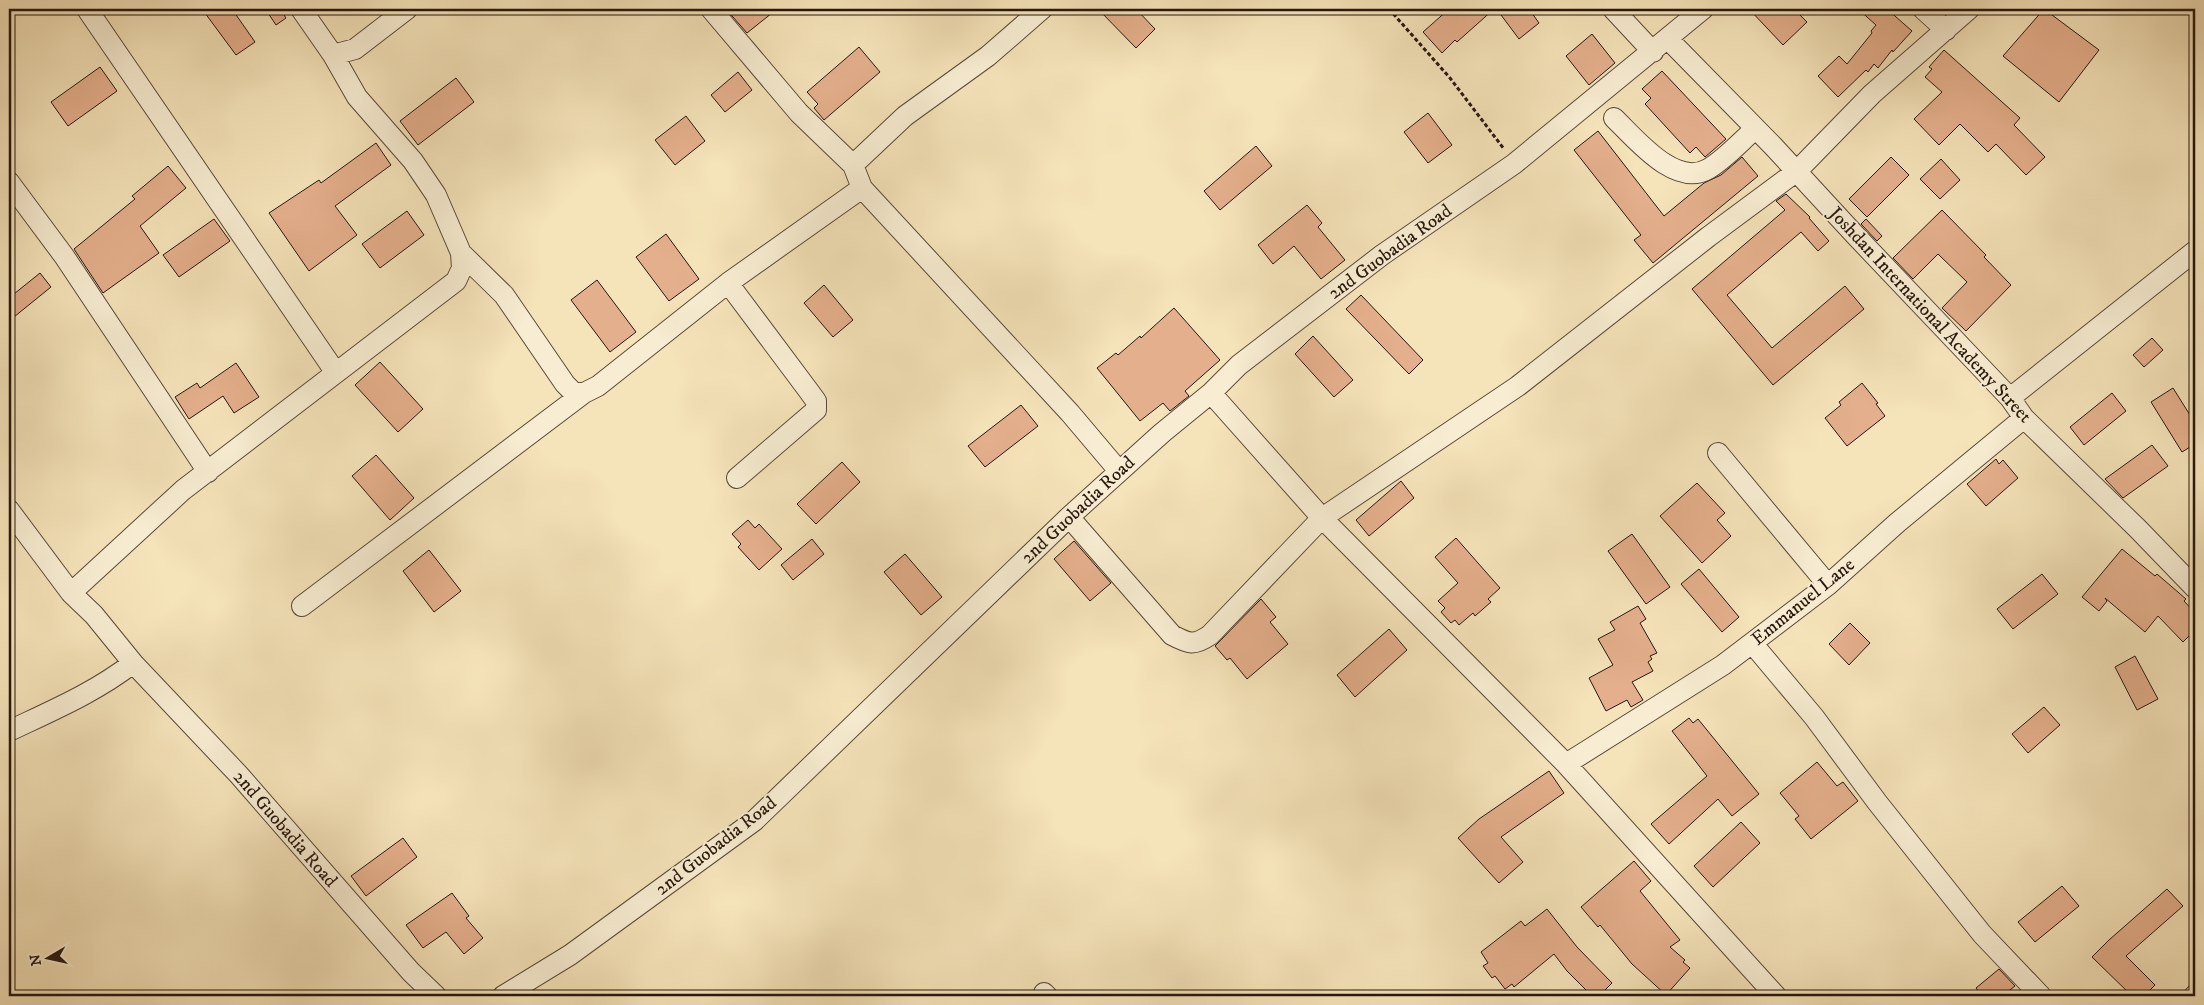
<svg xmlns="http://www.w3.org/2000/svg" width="2204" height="1005" viewBox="0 0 2204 1005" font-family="'IM FELL DW Pica',serif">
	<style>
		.building { fill: #e4af8c; stroke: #27170e }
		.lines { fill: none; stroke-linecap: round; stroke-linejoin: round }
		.minor-casing { stroke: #5a4a39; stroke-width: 22 }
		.path { stroke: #27170e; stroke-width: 3; stroke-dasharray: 4 2.5; stroke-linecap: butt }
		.minor { stroke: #f8edd2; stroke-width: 20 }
		.labels { text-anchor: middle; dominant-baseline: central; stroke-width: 4; stroke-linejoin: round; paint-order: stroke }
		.street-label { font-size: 19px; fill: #27170e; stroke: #f8edd2 }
	</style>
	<rect width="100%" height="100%" fill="#f5e3b9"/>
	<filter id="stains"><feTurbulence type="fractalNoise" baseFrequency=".004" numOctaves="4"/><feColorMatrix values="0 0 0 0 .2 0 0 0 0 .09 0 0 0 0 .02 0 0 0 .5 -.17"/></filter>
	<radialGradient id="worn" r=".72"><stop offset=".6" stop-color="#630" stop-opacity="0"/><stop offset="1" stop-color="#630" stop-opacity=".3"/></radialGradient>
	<path class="building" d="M202 9H232L255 42 236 55Z
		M275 9H280L286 18 276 25 268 13Z
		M726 9H777L747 33Z
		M1098 9H1136L1155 29 1136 48Z
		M1449 9H1494L1457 42 1455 40 1442 53 1423 32Z
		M1509 9H1529L1539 23 1519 39 1501 15Z
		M1749 9H1794L1807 22 1783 45Z
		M1858 9H1887L1912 31 1893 52 1892 50 1878 68 1874 64 1868 72 1866 70 1838 97 1818 76 1839 56 1847 64 1872 33 1871 31 1876 25Z
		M2044 9 2099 50 2059 102 2003 56Z
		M1592 34 1615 63 1589 85 1566 56Z
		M859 47 880 72 824 120 814 108 818 104 807 92Z
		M1944 50 2020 118 2014 125 2045 157 2026 175 1996 144 1988 152 1960 124 1939 145 1914 119 1942 92 1925 77 1932 69 1929 67Z
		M100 67 117 91 68 126 51 102Z
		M1662 71 1726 139 1705 157 1696 147 1690 153 1645 104 1651 98 1642 89Z
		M738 72 752 90 725 112 711 95Z
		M456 78 474 102 418 145 400 121Z
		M1428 113 1452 145 1428 163 1404 132Z
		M686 116 705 141 675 165 655 140Z
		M1598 131 1664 216 1704 183 1721 175 1742 157 1758 176 1653 263 1634 240 1641 235 1574 150Z
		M376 143 391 165 335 206 357 235 309 271 269 213 319 180 321 183Z
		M1256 146 1272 166 1220 210 1204 191Z
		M1891 157 1909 175 1867 217 1849 199Z
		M1941 159 1960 180 1940 199 1920 179Z
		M168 166 186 188 140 226 159 253 103 293 74 249 135 199 132 196Z
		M1786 194 1810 217 1809 218 1829 241 1818 251 1801 232 1727 295 1772 348 1845 286 1864 309 1773 385 1692 289 1785 210 1776 201Z
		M1307 205 1322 223 1318 227 1345 260 1321 279 1294 246 1273 264 1258 245Z
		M1942 210 1986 255 1984 257 2011 285 1966 331 1942 308 1967 282 1938 254 1913 279 1893 258Z
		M407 211 424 235 380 268 362 244Z
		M214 219 230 241 179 277 163 255Z
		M1866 219 1882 236 1877 241 1861 224Z
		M666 234 699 279 669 301 636 257Z
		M40 273 51 287 9 321V298Z
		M597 280 636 332 610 352 571 300Z
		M824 285 853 320 833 337 804 303Z
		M1361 295 1423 360 1409 374 1346 309Z
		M1174 308 1220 360 1185 391 1189 396 1170 411 1163 403 1140 421 1097 368 1116 353 1118 355 1140 336 1141 338Z
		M1313 336 1353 380 1334 397 1295 354Z
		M2152 338 2163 350 2144 367 2133 355Z
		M380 362 423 409 398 432 355 385Z
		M236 363 259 397 234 413 223 396 189 419 175 397 197 383 200 388Z
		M1862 383 1878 403 1876 404 1885 416 1847 446 1825 418 1841 405 1839 402Z
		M2173 388 2195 423V444L2182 452 2151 402Z
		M2112 393 2126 411 2084 445 2070 427Z
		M1021 405 1038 426 985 467 968 446Z
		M2152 445 2168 466 2123 498 2105 479Z
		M376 455 414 498 390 520 352 476Z
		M1996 459 1999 464 2003 460 2018 478 1986 506 1967 484Z
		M842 462 860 482 816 524 797 504Z
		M1401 481 1414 498 1369 536 1356 520Z
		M1697 483 1725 513 1717 520 1731 536 1702 563 1660 516Z
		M748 520 755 528 759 524 782 549 759 570 738 547 741 544 732 534Z
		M1632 534 1670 587 1646 604 1608 551Z
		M1456 538 1500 588 1488 599 1491 602 1475 616 1473 613 1459 625 1455 620 1451 623 1441 612 1445 608 1438 601 1458 583 1435 557Z
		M812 539 824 554 793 580 781 565Z
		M1074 541 1111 583 1090 601 1054 559Z
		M2122 549 2155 576 2157 574 2186 599 2184 601 2195 613V630L2183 642 2158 616 2145 632 2105 598 2107 601 2099 611 2082 597Z
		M429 550 461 591 434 612 403 571Z
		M905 554 942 597 921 615 884 572Z
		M1699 569 1739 617 1722 632 1681 584Z
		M2042 574 2058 594 2013 629 1997 609Z
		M1261 599 1276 617 1270 622 1288 644 1247 679 1230 658 1227 660 1215 646Z
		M1638 606 1646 619 1640 623 1657 653 1650 656 1652 659 1648 662 1653 671 1632 682 1643 700 1631 707 1627 700 1606 711 1589 678 1613 665 1598 639 1615 630 1610 622Z
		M1850 623 1870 643 1849 665 1829 644Z
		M1389 629 1407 650 1355 697 1337 675Z
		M2135 656 2158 699 2137 710 2115 667Z
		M2044 707 2060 725 2028 753 2012 734Z
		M1689 718 1693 723 1698 719 1759 794 1732 816 1718 799 1669 844 1651 824 1707 776 1672 731Z
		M1817 762 1837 786 1843 782 1858 801 1811 839 1795 819 1799 816 1780 793Z
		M1549 771 1564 793 1501 837 1523 862 1499 883 1458 838 1479 819Z
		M1741 822 1760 843 1713 887 1694 866Z
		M403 838 417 857 366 896 351 876Z
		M1634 861 1651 881 1640 891 1680 940 1670 947 1685 960 1683 962 1690 968 1666 995 1632 964 1600 925 1598 927 1581 907Z
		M2062 886 2079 906 2035 942 2018 922Z
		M2167 889 2183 906 2126 956 2155 985 2144 996H2132L2092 957 2109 940Z
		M452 893 469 916 466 918 483 938 464 954 446 932 423 948 406 925Z
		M1547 909 1577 947 1612 983 1599 996H1592L1567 971 1554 954 1514 987 1512 984 1505 989 1495 976 1492 978 1483 966 1488 963 1481 952 1521 921 1525 926Z
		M1999 969 2015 986 2002 996H1982L1976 988Z"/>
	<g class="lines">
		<defs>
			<path id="minor" d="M87 9 336 373
				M301 9 333 55
				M711 9 799 113 853 165 862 188 1070 413 1119 471
				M1613 9 1653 52
				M1923 9 1946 30
				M1668 39 1773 146 1856 236 2010 398 2024 418 2138 529 2195 588
				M1614 118C1635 138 1675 188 1708 169 1725 159 1740 142 1755 129
				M853 165 905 116 988 56 1042 9
				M9 182 64 256 208 472
				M461 253 504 295 565 384 574 393H584L598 386 728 283 862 188
				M728 283 808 390 816 401V410L737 478
				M1211 393 1322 518 1566 764 1776 996
				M2010 398 2195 251
				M1718 453 1828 585
				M9 510 71 593
				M1069 517 1172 635C1189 644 1194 646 1210 635L1322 518 1518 386 1708 237 1797 171 1872 94 1969 9
				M302 606 584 393
				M1752 643 1814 717 1877 802 1982 934 2041 996
				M133 663 239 775 411 972 436 996
				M9 731C51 711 96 692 133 663L94 615 71 593 183 490 456 281 462 268 461 253 436 195 413 161 357 97 333 55 355 49 407 9
				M1566 764 1723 665 1828 585 1897 523 2024 418
				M1044 993 1047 996
				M503 996 570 955 754 821 1069 517 1162 433 1211 393 1239 365 1382 255 1514 164 1703 9
				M2194 996 2195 995"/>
		</defs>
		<use href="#minor" class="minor-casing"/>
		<path class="path" d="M1389 9 1450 78 1504 149"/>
		<use href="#minor" class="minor"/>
	</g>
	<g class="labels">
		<g class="street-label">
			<text transform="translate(1390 252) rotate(-36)">2nd Guobadia Road</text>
			<text transform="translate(1930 315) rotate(47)">Joshdan International Academy Street</text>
			<text transform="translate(1078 510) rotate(-43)">2nd Guobadia Road</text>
			<text transform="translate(1803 602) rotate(-39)">Emmanuel Lane</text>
			<text transform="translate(285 829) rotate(49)">2nd Guobadia Road</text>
			<text transform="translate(716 846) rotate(-38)">2nd Guobadia Road</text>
		</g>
	</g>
	<rect width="2204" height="1005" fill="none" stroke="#f5e3b9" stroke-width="30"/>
	<rect x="10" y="10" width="2184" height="985" fill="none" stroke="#27170e" stroke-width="2.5"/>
	<rect x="15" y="15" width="2174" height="975" fill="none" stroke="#27170e"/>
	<g transform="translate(48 958) rotate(261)" stroke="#f8edd2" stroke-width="4" paint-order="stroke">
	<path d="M0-4L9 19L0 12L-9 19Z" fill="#27170e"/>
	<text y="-8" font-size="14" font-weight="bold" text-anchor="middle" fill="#27170e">N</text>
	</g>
	<rect width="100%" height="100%" filter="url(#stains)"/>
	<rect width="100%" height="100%" fill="url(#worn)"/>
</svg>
